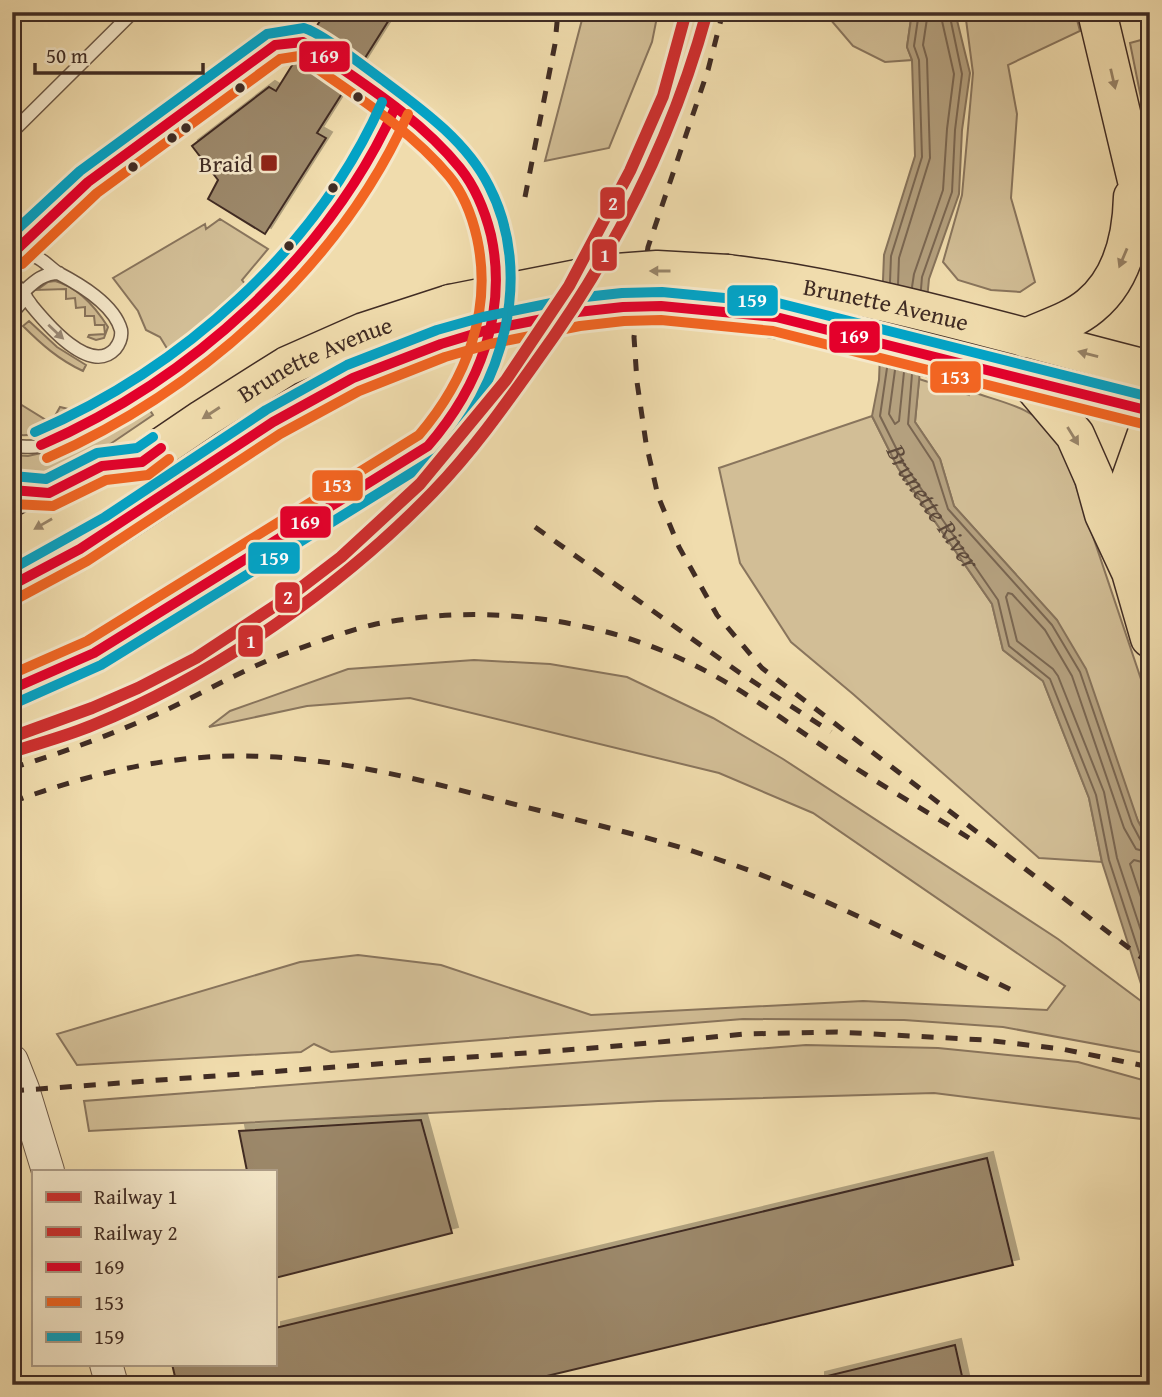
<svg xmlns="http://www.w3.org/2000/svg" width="1162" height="1397" viewBox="0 0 1162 1397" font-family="'Gentium Book Plus',serif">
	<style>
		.green { fill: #d2be96; stroke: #89755d; stroke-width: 2 }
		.water { fill: #b4a07e; stroke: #86725a; stroke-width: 2 }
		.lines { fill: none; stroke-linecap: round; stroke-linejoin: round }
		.shore { stroke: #7a6651; stroke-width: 2 }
		.building { fill: #9c886b; stroke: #402c24; stroke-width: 2; filter: url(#shadow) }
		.service-casing { stroke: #6c5846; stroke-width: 15 }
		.minor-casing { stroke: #6c5846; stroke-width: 29 }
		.tertiary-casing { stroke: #6c5846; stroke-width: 34 }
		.primary-casing { stroke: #402c24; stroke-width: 41 }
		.motorway-casing { stroke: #402c24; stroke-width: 41 }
		.service { stroke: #f5e8ca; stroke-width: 12 }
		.minor { stroke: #f5e8ca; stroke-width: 26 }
		.tertiary { stroke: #f5e8ca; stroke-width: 32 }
		.primary { stroke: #f0dcad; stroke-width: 38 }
		.motorway { stroke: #f0dcad; stroke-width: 38 }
		.rail { stroke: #402c24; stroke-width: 5; stroke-dasharray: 12 12; stroke-linecap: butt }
		.primary-bridge-casing { stroke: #402c24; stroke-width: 41; stroke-linecap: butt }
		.primary-bridge { stroke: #f0dcad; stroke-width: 38 }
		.bus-1-casing { stroke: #f5e8ca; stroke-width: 16 }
		.bus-2-casing { stroke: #f5e8ca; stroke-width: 16 }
		.bus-3-casing { stroke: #f5e8ca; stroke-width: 16 }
		.bus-1 { stroke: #e4002b; stroke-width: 10 }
		.bus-2 { stroke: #f26522; stroke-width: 10 }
		.bus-3 { stroke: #03a3c6; stroke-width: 10 }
		.rail-1-casing { stroke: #f5e8ca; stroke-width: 18 }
		.rail-2-casing { stroke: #f5e8ca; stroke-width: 18 }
		.rail-1 { stroke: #cf2e2f; stroke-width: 12 }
		.rail-2 { stroke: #cf2e2f; stroke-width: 12 }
		.oneway { fill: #988468 }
		.oneway2 { fill: #9a8a77 }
		.bus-dot { fill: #402c24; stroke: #f5e8ca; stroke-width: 2.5 }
		.poi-dot { fill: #8f2418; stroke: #f5e8ca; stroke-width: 2.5 }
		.labels { text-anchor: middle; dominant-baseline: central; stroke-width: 5; stroke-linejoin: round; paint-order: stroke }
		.poi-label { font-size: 24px; fill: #402c24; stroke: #f5e8ca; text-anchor: end }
		.street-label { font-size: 24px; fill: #402c24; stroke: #f5e8ca }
		.water-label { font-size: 26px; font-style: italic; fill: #5d493a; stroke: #f5e8ca }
		.line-badge { stroke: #f5e8ca; stroke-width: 2.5 }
		.badge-label { font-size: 19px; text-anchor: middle; font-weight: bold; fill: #fff }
	</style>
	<defs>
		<filter id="shadow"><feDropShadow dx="6" dy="-6" stdDeviation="0" flood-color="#0004"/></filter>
	</defs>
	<rect width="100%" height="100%" fill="#f0dcad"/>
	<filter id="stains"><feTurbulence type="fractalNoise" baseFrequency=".00286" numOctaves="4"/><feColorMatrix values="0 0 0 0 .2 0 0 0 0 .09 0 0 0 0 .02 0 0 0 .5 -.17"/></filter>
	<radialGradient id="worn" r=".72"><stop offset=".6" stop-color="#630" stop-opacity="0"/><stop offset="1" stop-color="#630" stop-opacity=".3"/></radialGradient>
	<path class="green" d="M584 12H658L652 42 609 148 545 161Z
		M824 12H912L907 47 912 60 885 62 853 46Z
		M965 12H1075L1080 31 1008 65 1017 114 1011 198 1035 282 1020 292 991 290 958 280 943 262 962 195 973 73Z
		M1141 40 1150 62V143L1130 43Z
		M220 219 268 249 242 280 245 284 213 320 171 355 160 337 146 330 138 311 113 278 205 224 206 229Z
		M55 281C78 287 96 308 108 327L104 338 96 340 88 337 89 335 105 334 104 325H95L94 316H85V307L76 308 75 298 66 299V289L37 290 48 282Z
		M29 321 57 347 86 365 83 371C59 360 41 344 23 326Z
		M174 378 176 381 144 401 153 415 100 451 52 478 42 480 12 475V455L28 456 59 449Z
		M919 379 969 395 970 391C999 402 1032 406 1052 432 1059 441 1063 452 1068 462L1150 706V843L1138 821 1057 620 954 506 940 459 915 422Z
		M12 399 51 423 60 407 76 411 79 414C58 427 38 439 12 434Z
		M872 416 898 468 992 604 1003 650 1043 681 1089 798 1102 862 1039 858 853 694 791 642 740 563 719 468Z
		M474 660 550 664 627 677 713 718 783 759 1058 939 1149 1007 1150 1054 1003 1027 904 1020 743 1019 331 1052 314 1044 301 1052 77 1065 57 1034 300 962 358 955 441 965 591 1015 863 1001 1047 1010 1065 986 813 813 719 773 410 698 307 706 209 727 230 711 348 669Z
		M806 1045 938 1048 1078 1062 1150 1082V1120L934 1093 658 1101 89 1131 84 1101Z"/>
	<path class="water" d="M912 12H955L970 73 962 130 959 194 929 279 915 422 940 459 954 506 1057 620 1086 669 1138 821 1150 843V1012L1102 862 1089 798 1043 681 1003 650 992 604 898 468 872 416 879 380 884 255 915 156 912 60 907 47Z"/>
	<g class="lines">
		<g class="shore">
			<path d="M890 282 891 256 922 157 919 60 914 46 919 12"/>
			<path d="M898 284 899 258 930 158 927 59 923 45 928 12"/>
			<path d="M912 287 914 274 943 190 947 129 954 74 940 12"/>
			<path d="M921 289 922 277 952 192 955 130 962 74 949 12"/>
			<path id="s1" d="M887 368 880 416 904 464 998 600 1009 646 1050 679 1096 795 1109 860 1150 986"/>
			<path d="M895 370 889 414 895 424 899 421 904 372"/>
			<path d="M912 374 908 424 933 462 948 509 1052 625 1080 672 1132 824 1141 841 1150 844"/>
			<path d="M1150 853 1136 849 1124 828 1072 676 1045 630 1012 594 1008 593 1006 597 1017 641 1053 669 1058 676 1104 792 1117 858 1150 958"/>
			<path d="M1150 864 1134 860 1130 864 1150 924"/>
		</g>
	</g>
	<path class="building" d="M326 12H394L358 69 310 36Z
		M301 51 348 84 317 133 326 138 265 234 208 199 218 180 192 146 269 87 276 91Z
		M421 1120 452 1233 275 1278V1171H247L239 1131Z
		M987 1158 1013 1265 509 1385H177L172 1364H275V1328Z
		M955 1345 964 1385H819V1378Z"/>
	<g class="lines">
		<defs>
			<path id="service" d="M12 132 133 12
				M12 254 88 182 275 45 303 42C361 84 436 127 474 188 485 206 490 229 494 249 496 263 501 278 499 292
				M12 280C19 289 26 297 32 306 46 323 90 376 115 349 119 344 122 337 121 330 114 304 79 284 58 273 50 268 44 260 36 257 30 254 22 253 15 251
				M22 293C33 283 42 273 59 273
				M12 313 26 297
				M12 446C21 446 31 448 39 446 63 441 85 426 106 413 195 360 283 286 344 201 365 172 381 140 395 108
				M12 490 49 493 104 466
				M12 689 94 653 428 446C458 415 474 377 489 337"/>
			<path id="minor" d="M12 248 15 251"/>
			<path id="tertiary" d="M12 1061 23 1089 48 1171
				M106 1364 112 1385"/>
			<g id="primary">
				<path id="s2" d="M728 274C871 291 1010 335 1150 370"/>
				<path d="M722 310 807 324 897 349 1150 411"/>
				<path id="s3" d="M12 542 69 510 203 419 287 366 364 332 450 304"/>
				<path d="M12 585C105 541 187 477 274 421 327 387 388 363 447 342"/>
			</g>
			<path id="motorway" d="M1097 12 1150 235
				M1026 338C1048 328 1072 321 1090 306 1123 279 1132 237 1133 197
				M1031 383 1075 435 1094 478 1104 514 1131 572 1150 638
				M1129 549 1126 512 1128 487 1150 425"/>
		</defs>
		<use href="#service" class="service-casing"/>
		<use href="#minor" class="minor-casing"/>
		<use href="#tertiary" class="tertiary-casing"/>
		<use href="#primary" class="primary-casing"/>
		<use href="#motorway" class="motorway-casing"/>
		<use href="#service" class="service"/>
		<use href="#minor" class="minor"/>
		<use href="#tertiary" class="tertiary"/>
		<use href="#primary" class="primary"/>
		<use href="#motorway" class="motorway"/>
		<path class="rail" d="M723 12 708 70 648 247 634 337 637 382 646 443 658 496 679 547 717 615 762 668 1150 964
			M525 197 555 44 558 12
			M535 527 740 673 831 732
			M12 768C65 752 116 733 166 710 207 691 253 664 295 650 321 641 349 630 376 624 483 603 599 617 696 666 743 689 786 722 830 751 875 782 923 809 969 838
			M12 802C83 776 157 757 233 756 324 755 411 777 498 800 578 821 660 838 737 866 833 900 924 949 1016 992
			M12 1091 606 1047 745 1034 837 1032 985 1040 1062 1049 1150 1067"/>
		<defs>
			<path id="primary-bridge" d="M450 304 603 274 657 270 728 274
				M447 342C506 325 565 310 626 307 658 306 690 308 722 310"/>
		</defs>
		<use href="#primary-bridge" class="primary-bridge-casing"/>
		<use href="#primary-bridge" class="primary-bridge"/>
		<defs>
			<path id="bus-1" d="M12 254 88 182 275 45 303 42C357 80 418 116 460 168 476 188 485 211 491 235 508 313 479 387 428 446L94 653 12 689
				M41 445C190 380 328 257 395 108
				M12 490 49 493 102 466 142 462 161 448
				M12 585 80 549 273 422 353 378 441 344 487 330 578 312 623 307 661 306 776 317 1150 411"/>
			<path id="bus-2" d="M47 458C199 391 340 266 408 114
				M12 504 53 506 106 480 148 475 169 459
				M18 598 87 561 280 434 359 391 445 357 490 344 580 326 624 321 661 320 773 331 1147 425
				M12 674 87 641 419 435C466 380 493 311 477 238 472 216 464 194 449 176 408 127 351 93 299 56L280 59 97 193 22 264"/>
			<path id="bus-3" d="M12 234 80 171 267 34 304 28C322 33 367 69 384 81 423 110 467 142 489 186 535 275 503 388 437 457L101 665 18 702
				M35 432C181 369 317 249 382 102
				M13 476 46 479 97 453 137 448 153 437
				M12 569 105 517 266 410 347 365 437 330 483 317 576 298 622 293 662 292 778 303 1150 397"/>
		</defs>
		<use href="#bus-1" class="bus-1-casing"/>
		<use href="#bus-2" class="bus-2-casing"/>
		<use href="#bus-3" class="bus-3-casing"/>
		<use href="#bus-1" class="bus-1"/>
		<use href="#bus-2" class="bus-2"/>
		<use href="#bus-3" class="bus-3"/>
		<defs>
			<path id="rail-1" d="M12 752C39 743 67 736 93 725 215 675 341 587 433 492 471 453 503 408 535 363 613 256 672 140 707 12"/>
			<path id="rail-2" d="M12 737 92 708 138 688 196 658 290 596 341 557 420 484 506 380 569 286 630 171 663 96 686 12"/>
		</defs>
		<use href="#rail-1" class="rail-1-casing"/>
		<use href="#rail-2" class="rail-2-casing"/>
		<use href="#rail-1" class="rail-1"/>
		<use href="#rail-2" class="rail-2"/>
	</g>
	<defs><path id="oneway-solid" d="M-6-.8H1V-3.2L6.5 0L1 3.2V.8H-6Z" transform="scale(1.75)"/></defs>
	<g class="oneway">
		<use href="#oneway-solid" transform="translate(1113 79) rotate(77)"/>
		<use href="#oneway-solid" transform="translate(1123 258) rotate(113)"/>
		<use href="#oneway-solid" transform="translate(660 271) rotate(-180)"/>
		<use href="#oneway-solid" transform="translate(1088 354) rotate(-165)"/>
		<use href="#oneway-solid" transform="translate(211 413) rotate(147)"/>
		<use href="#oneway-solid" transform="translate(1073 436) rotate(58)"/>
		<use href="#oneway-solid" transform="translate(43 524) rotate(150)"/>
	</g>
	<use class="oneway2" href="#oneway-solid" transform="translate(56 332) rotate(43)"/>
	<g class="bus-dot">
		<circle cx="240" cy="88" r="6"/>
		<circle cx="358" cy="97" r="6"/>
		<circle cx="186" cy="128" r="6"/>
		<circle cx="172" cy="138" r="6"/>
		<circle cx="133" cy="167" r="6"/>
		<circle cx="333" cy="188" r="6"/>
		<circle cx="289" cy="246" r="6"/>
	</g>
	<rect class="poi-dot" x="260" y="154" width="18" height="18" rx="3.5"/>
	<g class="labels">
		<g class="poi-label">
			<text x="253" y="163">Braid</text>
		</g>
		<g class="street-label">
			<text stroke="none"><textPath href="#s2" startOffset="161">Brunette Avenue</textPath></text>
			<text stroke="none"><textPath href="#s3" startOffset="355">Brunette Avenue</textPath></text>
		</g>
		<g class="water-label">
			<text stroke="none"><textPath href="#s1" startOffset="154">Brunette River</textPath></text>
		</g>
	</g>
	<g class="line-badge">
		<rect x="298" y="40" width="53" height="33" rx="7" fill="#e4002b"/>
		<rect x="599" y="186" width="27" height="34" rx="7" fill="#cf2e2f"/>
		<rect x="591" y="238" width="27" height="34" rx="7" fill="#cf2e2f"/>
		<rect x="726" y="284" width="53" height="33" rx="7" fill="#03a3c6"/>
		<rect x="828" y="320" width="53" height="34" rx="7" fill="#e4002b"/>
		<rect x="929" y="360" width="53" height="34" rx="7" fill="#f26522"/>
		<rect x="311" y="469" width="53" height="33" rx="7" fill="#f26522"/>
		<rect x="279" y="505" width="53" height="34" rx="7" fill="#e4002b"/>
		<rect x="247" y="541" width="54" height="34" rx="7" fill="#03a3c6"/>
		<rect x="274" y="581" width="27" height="33" rx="7" fill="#cf2e2f"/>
		<rect x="237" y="624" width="27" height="34" rx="7" fill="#cf2e2f"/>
	</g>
	<g class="badge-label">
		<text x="324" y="63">169</text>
		<text x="613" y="210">2</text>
		<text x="605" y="262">1</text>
		<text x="752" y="307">159</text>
		<text x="854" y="343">169</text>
		<text x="955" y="384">153</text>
		<text x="337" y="492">153</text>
		<text x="305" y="529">169</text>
		<text x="274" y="565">159</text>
		<text x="288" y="604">2</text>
		<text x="251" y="648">1</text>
	</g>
	<rect width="1162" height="1397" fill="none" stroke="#f0dcad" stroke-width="42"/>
	<rect x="14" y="14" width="1134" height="1369" fill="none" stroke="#402c24" stroke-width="3.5"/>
	<rect x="21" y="21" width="1120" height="1355" fill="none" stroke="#402c24" stroke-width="2"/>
	<rect x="32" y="1170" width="245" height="196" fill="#f5e8ca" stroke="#ad9d88" stroke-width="2"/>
	<rect x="46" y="1192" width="35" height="10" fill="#cf2e2f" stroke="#ad9d88" stroke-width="2"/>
	<text x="94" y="1204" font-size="21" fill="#402c24">Railway 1</text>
	<rect x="46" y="1227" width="35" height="10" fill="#cf2e2f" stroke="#ad9d88" stroke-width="2"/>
	<text x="94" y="1240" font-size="21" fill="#402c24">Railway 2</text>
	<rect x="46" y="1262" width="35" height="10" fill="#e4002b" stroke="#ad9d88" stroke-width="2"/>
	<text x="94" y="1274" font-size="21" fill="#402c24">169</text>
	<rect x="46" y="1297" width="35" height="10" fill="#f26522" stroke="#ad9d88" stroke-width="2"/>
	<text x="94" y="1310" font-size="21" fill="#402c24">153</text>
	<rect x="46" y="1332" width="35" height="10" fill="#03a3c6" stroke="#ad9d88" stroke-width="2"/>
	<text x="94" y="1344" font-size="21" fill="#402c24">159</text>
	<path d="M35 63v10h168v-10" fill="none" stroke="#402c24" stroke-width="3.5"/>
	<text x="46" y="63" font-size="21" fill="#402c24" stroke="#f5e8ca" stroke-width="5" paint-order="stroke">50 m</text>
	<rect width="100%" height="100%" filter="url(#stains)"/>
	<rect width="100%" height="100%" fill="url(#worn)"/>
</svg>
